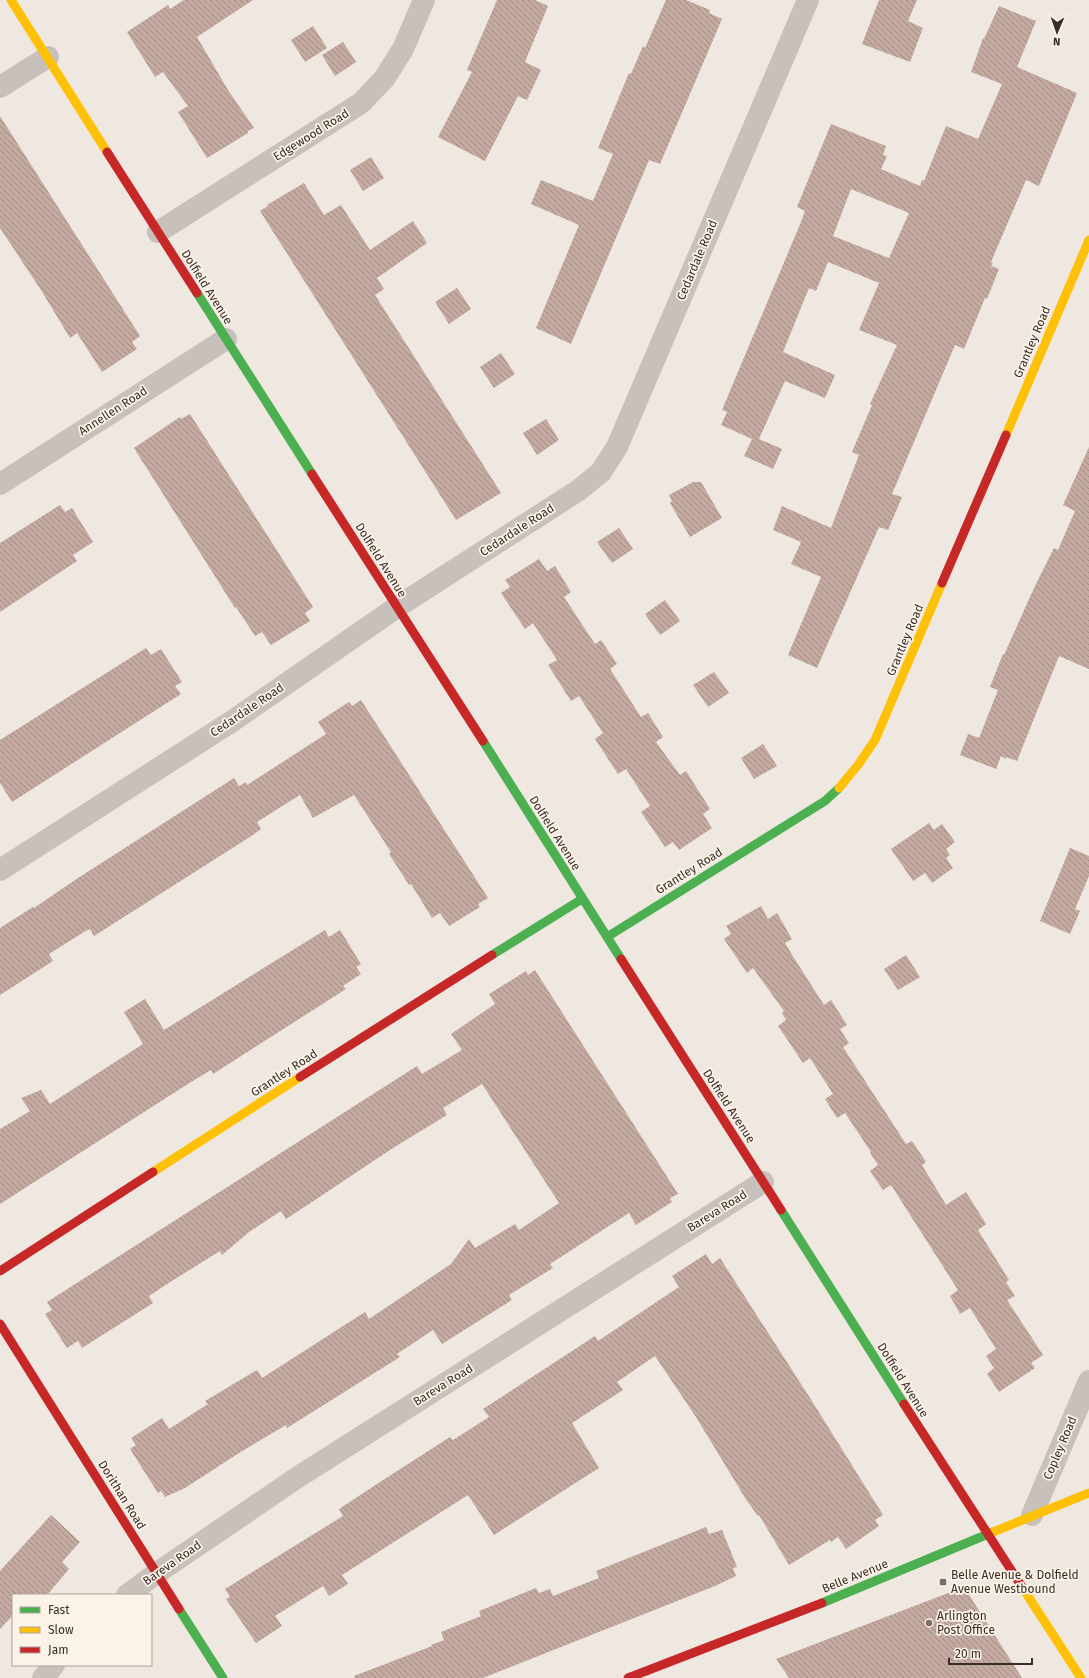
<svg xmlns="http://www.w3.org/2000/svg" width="1089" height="1678" viewBox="0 0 1089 1678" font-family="'Fira Sans',sans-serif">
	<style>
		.building { fill: url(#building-back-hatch); fill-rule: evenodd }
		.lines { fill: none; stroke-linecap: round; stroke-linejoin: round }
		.street { stroke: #c8c0ba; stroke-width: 22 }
		.fast { stroke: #4caf50; stroke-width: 9 }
		.slow { stroke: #ffc107; stroke-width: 9 }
		.jam { stroke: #c62828; stroke-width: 9 }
		.poi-dot { fill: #796e68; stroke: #fbf2e8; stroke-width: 1.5 }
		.labels { text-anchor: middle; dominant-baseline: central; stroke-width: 3.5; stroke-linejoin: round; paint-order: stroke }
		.street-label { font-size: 12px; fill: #392d27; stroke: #fbf2e8 }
		.poi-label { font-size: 12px; fill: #392d27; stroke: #fbf2e8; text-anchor: start }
	</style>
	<defs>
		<pattern id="building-back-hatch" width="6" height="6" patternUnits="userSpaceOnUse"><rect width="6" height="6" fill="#c4aaa1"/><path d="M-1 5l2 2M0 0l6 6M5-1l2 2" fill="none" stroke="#a08b83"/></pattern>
	</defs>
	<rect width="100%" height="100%" fill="#efe8e1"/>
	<path class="building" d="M184 0H253L197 37 228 90 254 128 248 131V133L207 158 178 112 188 106 163 72 155 77 127 32 168 5 170 9Z
		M497 0H535L548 6 525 62 541 70 527 100 518 96 485 161 438 137 472 72 467 70Z
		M666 0H686L710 10 709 13 722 19 660 164 649 160 571 344 536 328 579 225 531 204 541 180 593 201 613 154 598 148 629 73 631 74 643 46 645 48Z
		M879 0H917L908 21 923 28 910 62 862 44Z
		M999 6 1036 21 1017 67 1077 93 1039 186 1026 180 991 262 993 263 991 266 999 269 987 299 985 298 964 349 955 345 892 494 902 497 888 530 879 527 817 668 788 655 821 577 791 564 801 542 773 530 782 506 831 528 859 455 852 452 872 405 870 404 897 345 859 330 879 283 828 262 816 291 809 288 783 352 835 375 825 398 785 381 759 439 782 449 773 469 744 456 752 439 721 425 727 412 722 410 801 222 805 211 797 207 831 124 886 146 883 155 887 156 881 169 920 186 922 180 924 181 946 126 978 139 1002 84 971 72 983 38 984 39ZM851 189 909 213 889 258 833 236Z
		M313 26 327 48 305 62 291 40Z
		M343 42 356 62 335 76 322 55Z
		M0 116 140 336 132 342 137 349 102 372 77 333 70 338 41 290 0 228Z
		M371 157 384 178 363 191 350 170Z
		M304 183 324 215 341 205 370 250 413 221 427 243 377 278 384 289 375 295 501 493 456 520 260 211 268 206 267 205Z
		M457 288 471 309 449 324 435 302Z
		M501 353 515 374 494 388 480 367Z
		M190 414 313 607 305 613 310 621 271 645 262 632 255 636 236 607 235 608 134 448 180 417 181 419Z
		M546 419 559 440 537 455 523 433Z
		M1089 447V669L1059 656 1017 761 1006 757V759L1001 756 996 769 960 755 968 734 979 738 998 690 990 687 1003 654 1004 655 1034 588 1054 548 1058 550 1075 511 1063 505Z
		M693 482H701L722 518 690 537 670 503 672 501 669 495Z
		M60 505 65 512 72 508 93 542 73 555 77 561 0 612V543Z
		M619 528 633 549 612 563 597 542Z
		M539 559 547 571 555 566 571 592 564 597 595 644 601 640 617 664 610 669 641 717 648 713 663 737 656 742 680 775 686 771 710 809 703 814 712 828 679 850 673 842 665 847 641 812 650 806 626 769 618 774 595 739 603 733 579 696 571 701 548 665 557 660 533 623 525 629 501 593 510 587 505 580Z
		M665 600 680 621 660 635 645 614Z
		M146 648 151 655 161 649 182 682 175 686 181 694 12 802 0 783V740Z
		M714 672 729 693 708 707 693 685Z
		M361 700 488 898 478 904 480 907 449 926 440 913 432 918 411 884 409 885 389 854 391 852 354 795 313 818 300 795 257 822 261 829 253 835 94 936 90 929 84 932 49 954 53 961 0 995V928L33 907 34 908 78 878 234 778 239 786 246 782 247 785 326 734 318 722 349 702 352 706Z
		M763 744 777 766 754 779 741 758Z
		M929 823 934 830 942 824 955 842 946 849 950 855 946 858 953 868 932 883 925 873 913 881 891 849Z
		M1070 848 1089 856V876L1075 909 1080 911 1070 934 1040 921Z
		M761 906 768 919 777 913 792 939 785 943 794 958 824 1005 831 1000 847 1025 840 1029 849 1043 843 1047 906 1144 912 1141 926 1162 922 1165 946 1205 966 1192 986 1224 978 1230 1009 1280 1006 1282 1015 1296 1007 1300 1043 1355 1031 1363 1035 1368 999 1392 987 1374 994 1368 986 1356 996 1349 970 1308 960 1314 950 1296 958 1290 891 1185 883 1190 870 1171 878 1165 870 1153 871 1152 845 1113 837 1118 825 1099 833 1094 810 1058 803 1063 778 1026 786 1020 782 1013 784 1011 753 968 747 973 724 939 731 934 726 926Z
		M325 930 329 937 340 930 361 964 356 967 361 974 343 986 346 989 213 1074 211 1070 191 1082 0 1204V1129L30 1111 21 1098 41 1090 50 1104 143 1044 124 1012 145 999 164 1030Z
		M906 955 920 977 898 990 884 969Z
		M535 970 678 1194 670 1198 672 1202 636 1225 629 1213 550 1264 553 1268 509 1295 512 1300 442 1344 433 1330 397 1354 400 1357 287 1428 286 1425 239 1453 185 1488 165 1497 161 1491 158 1493 130 1449 136 1445 131 1438 162 1418 169 1429 208 1404 205 1401 257 1370 262 1378 365 1312 369 1319 451 1264 469 1239 475 1248 515 1224 519 1230 559 1203 482 1084 443 1108 447 1115 393 1148 309 1204 286 1219 281 1211 249 1232 222 1255 220 1251 167 1284 149 1296 153 1303 82 1348 78 1341 67 1348 45 1314 52 1310 47 1302 417 1066 422 1074 462 1050 451 1034 495 1004 489 994 526 971 528 975Z
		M706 1254 712 1264 720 1258 810 1398 883 1515 875 1520 879 1526 846 1549 838 1537 831 1542 830 1540 789 1565 759 1515 758 1516 747 1501 696 1417 655 1356 617 1382 623 1390 572 1423 599 1468 494 1535 468 1495 342 1575 348 1584 329 1596 323 1586 275 1616 282 1626 256 1643 226 1599 230 1597 225 1589 343 1516 339 1509 380 1482 450 1437 453 1440 489 1417 483 1409 595 1336 598 1341 679 1287 672 1276Z
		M51 1515 80 1542 62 1562 69 1569 47 1595H13V1615L0 1629V1571Z
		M706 1527 709 1534 722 1530 737 1567 733 1568 736 1576 715 1586 483 1678H355L354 1676 432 1646 431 1645 444 1640 441 1632 481 1616 479 1611 536 1588 539 1593 550 1589 553 1596 599 1578 596 1571Z
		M964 1587 1022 1678H789L776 1659Z"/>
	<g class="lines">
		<path class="street" d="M0 87 48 57
			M158 232 361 103 384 79 403 49 424 0
			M0 484 226 339
			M0 870 231 722 397 607 579 490 601 472 617 447 808 0
			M1032 1515 1089 1381
			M127 1595 157 1573 298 1477 763 1182
			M43 1678 54 1665"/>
		<path class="fast" d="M197 293 312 474
			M483 741 621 959
			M607 937 825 801 839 788
			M492 955 582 899
			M781 1210 904 1404
			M822 1603 993 1532
			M179 1609 223 1678"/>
		<path class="slow" d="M11 0 107 152
			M1006 435 1089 240
			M839 788 858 765 875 740 942 583
			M153 1172 300 1077
			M993 1532 1089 1493
			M1024 1590 1081 1678"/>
		<path class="jam" d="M107 152 197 293
			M312 474 483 741
			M942 583 1006 435
			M621 959 781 1210
			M300 1077 492 955
			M0 1271 153 1172
			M0 1324 179 1609
			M904 1404 1024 1590
			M628 1678 822 1603"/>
	</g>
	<g class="poi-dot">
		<rect x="939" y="1578" width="8" height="8" rx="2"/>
		<circle cx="929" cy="1623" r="4"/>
	</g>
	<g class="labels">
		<g class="street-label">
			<text transform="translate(311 135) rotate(-32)">Edgewood Road</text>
			<text transform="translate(697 260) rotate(-67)">Cedardale Road</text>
			<text transform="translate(207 287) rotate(58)">Dolfield Avenue</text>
			<text transform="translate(1032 342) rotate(-67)">Grantley Road</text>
			<text transform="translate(113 411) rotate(-33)">Annellen Road</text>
			<text transform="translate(517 530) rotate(-33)">Cedardale Road</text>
			<text transform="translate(381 560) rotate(58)">Dolfield Avenue</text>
			<text transform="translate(905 640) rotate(-67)">Grantley Road</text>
			<text transform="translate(247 710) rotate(-34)">Cedardale Road</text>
			<text transform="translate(555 833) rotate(58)">Dolfield Avenue</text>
			<text transform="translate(689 871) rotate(-32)">Grantley Road</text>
			<text transform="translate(284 1073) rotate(-33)">Grantley Road</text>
			<text transform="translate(729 1106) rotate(57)">Dolfield Avenue</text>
			<text transform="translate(717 1211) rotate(-32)">Bareva Road</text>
			<text transform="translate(903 1380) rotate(58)">Dolfield Avenue</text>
			<text transform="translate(443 1385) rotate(-32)">Bareva Road</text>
			<text transform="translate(1060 1448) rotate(-67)">Copley Road</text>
			<text transform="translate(122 1495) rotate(58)">Dorithan Road</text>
			<text transform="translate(172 1563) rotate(-35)">Bareva Road</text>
			<text transform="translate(855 1576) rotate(-22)">Belle Avenue</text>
		</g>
		<g class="poi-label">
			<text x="951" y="1575">Belle Avenue &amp; Dolfield<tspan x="951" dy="14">Avenue Westbound</tspan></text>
			<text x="937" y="1616">Arlington<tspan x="937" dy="14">Post Office</tspan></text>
		</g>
	</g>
	<rect x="12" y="1594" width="140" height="72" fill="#fbf2e8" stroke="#ada39b"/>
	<rect x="20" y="1607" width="20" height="6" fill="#4caf50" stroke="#ada39b"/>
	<text x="48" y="1614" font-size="12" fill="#392d27">Fast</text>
	<rect x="20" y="1627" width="20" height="6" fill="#ffc107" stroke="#ada39b"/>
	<text x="48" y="1634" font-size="12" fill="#392d27">Slow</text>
	<rect x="20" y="1647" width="20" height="6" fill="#c62828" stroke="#ada39b"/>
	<text x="48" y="1654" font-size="12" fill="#392d27">Jam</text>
	<g transform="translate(1057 32) rotate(182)" stroke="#fbf2e8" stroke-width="3" paint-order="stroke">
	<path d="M0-3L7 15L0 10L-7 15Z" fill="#392d27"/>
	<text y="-6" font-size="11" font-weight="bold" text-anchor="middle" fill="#392d27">N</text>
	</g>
	<path d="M949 1658v6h83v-6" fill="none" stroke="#392d27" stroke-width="2"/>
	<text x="955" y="1658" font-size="12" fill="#392d27" stroke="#fbf2e8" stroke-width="3" paint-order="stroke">20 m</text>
</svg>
